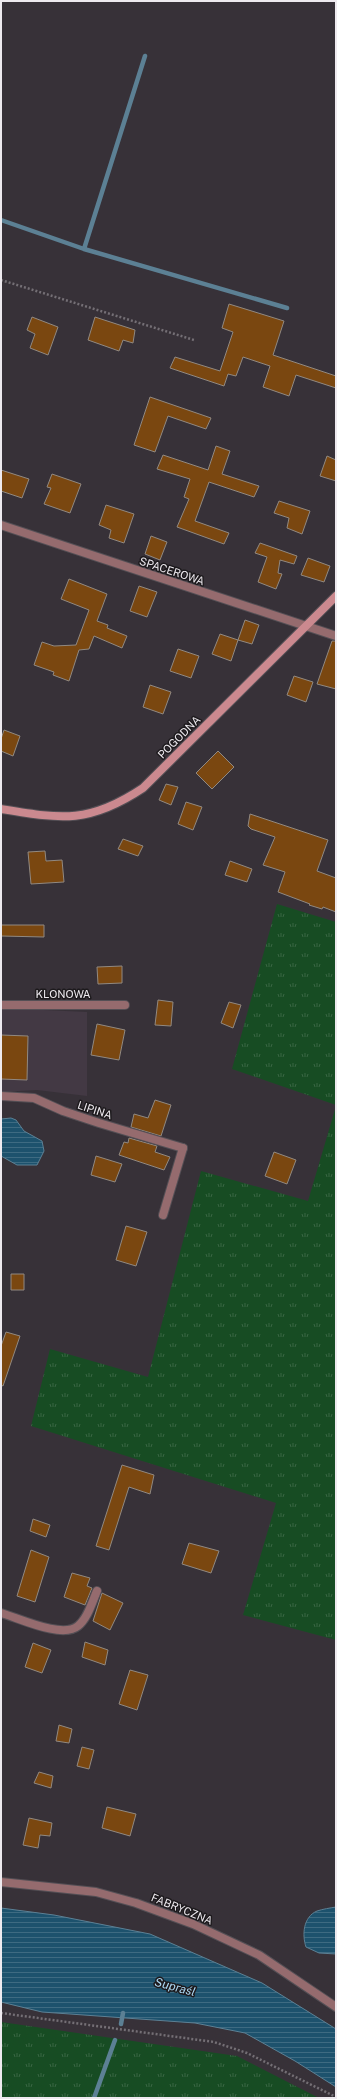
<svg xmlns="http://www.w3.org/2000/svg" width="337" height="2099" viewBox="0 0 337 2099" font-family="'Public Sans',sans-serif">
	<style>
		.built { fill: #433944 }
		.grass { fill: url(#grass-tufts) }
		.water { fill: url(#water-rules); stroke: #5c8094 }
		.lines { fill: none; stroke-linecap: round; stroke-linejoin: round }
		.stream { stroke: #5c8094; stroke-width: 4.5 }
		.building { fill: #7a4710; stroke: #918981 }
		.lane-casing { stroke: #544f55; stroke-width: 10 }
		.street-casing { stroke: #544f55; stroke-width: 10 }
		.secondary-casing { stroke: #544f55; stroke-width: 10 }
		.path { stroke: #746f75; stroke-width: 2.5; stroke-dasharray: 2 2; stroke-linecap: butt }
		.lane { stroke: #956b6e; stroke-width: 8 }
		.street { stroke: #956b6e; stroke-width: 8 }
		.secondary { stroke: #cb898f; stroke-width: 8 }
		.labels { text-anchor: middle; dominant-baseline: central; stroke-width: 3; stroke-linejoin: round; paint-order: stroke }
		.street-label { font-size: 11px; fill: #eeeaef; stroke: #1d1a1d }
		.water-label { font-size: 12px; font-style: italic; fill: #addaf5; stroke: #1d1a1d }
	</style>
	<defs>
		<pattern id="grass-tufts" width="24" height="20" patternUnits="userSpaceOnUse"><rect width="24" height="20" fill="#174c23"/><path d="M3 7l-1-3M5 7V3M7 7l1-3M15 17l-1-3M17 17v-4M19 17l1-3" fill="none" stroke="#396643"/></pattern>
		<pattern id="water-rules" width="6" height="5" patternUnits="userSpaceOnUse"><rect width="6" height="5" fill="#1d526d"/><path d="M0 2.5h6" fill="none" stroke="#3e6b82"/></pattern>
	</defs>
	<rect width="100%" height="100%" fill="#373138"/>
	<path class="built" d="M1 1008 87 1012V1096L37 1090 1 1092Z"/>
	<path class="grass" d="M277 904 336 922V1105L232 1069Z
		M336 1106V1640L243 1615 276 1503 31 1426 50 1349 148 1377 201 1171 308 1201Z
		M1 2022 237 2056 319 2098H1Z"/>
	<path class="water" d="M11 1118 16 1120 24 1131 42 1141 44 1151 37 1165H17L1 1156V1119Z
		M336 1907V1954L319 1953 306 1947C302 1935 303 1917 317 1911 323 1909 330 1908 336 1907Z
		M1 1908 54 1915 150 1934 262 1983 336 2029V2087L295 2061 245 2033 195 2023 42 2012 1 2002Z"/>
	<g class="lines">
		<path class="stream" d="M1 220 84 249 287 308
			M84 249 145 56
			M121 2024 123 2013
			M94 2098 115 2040"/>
	</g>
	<path class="building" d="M229 304 284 321 273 355 336 376V388L296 375 289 396 263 387 270 366 243 357 236 376 228 374 224 386 170 368 175 357 220 371 233 332 222 328Z
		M32 317 58 327 48 355 30 348 35 334 27 330Z
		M95 317 135 330 133 343 123 340 119 351 88 340Z
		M150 397 211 418 206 429 168 416 155 452 134 445Z
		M216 446 230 451 222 474 259 486 254 497 209 482 195 521 229 533 224 544 177 527 189 499 184 497 190 479 157 469 163 455 208 470Z
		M327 456 336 460V481L320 476Z
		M1 470 29 479 22 498 1 491Z
		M52 474 81 484 70 513 44 504 51 488 47 487Z
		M279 501 310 511 302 534 287 528 289 518 274 513Z
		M106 505 134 514 124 543 109 538 111 530 99 525Z
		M151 536 167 542 160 560 145 554Z
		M260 543 297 556 294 564 280 560 278 573 282 574 276 589 258 582 267 557 255 553Z
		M308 558 330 566 324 582 301 575Z
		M69 579 107 594 97 621 108 625 107 628 127 636 122 648 94 636 89 649 79 650 69 681 53 675 54 672 34 665 42 642 54 646 76 645 89 610 61 599Z
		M139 586 157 592 147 617 130 611Z
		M245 620 259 625 252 644 238 640Z
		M220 634 238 640 231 661 212 654Z
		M332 641H336V689L317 684Z
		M178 649 199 656 191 678 170 671Z
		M294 676 313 682 306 702 287 695Z
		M150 685 171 692 163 714 143 707Z
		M4 730 20 736 13 756 1 751V739Z
		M218 751 234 767 212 789 196 773Z
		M166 784 178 787 171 805 159 800Z
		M186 802 202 807 193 830 178 824Z
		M250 814 328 840 317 871 336 878V912L323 907 322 909 309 905 310 904 278 892 285 872 263 865 275 837 251 829 248 826Z
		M123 839 143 846 138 856 118 849Z
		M45 851 46 861 62 860 64 882 31 884 28 852Z
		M230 861 252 869 247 882 225 875Z
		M1 925H44V937L1 936Z
		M122 966V983L98 984 97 967Z
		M158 1000 173 1002 171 1026 155 1025Z
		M229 1002 241 1005 233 1028 221 1023Z
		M97 1024 125 1030 119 1060 91 1055Z
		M1 1035 28 1036 27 1080 1 1079Z
		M155 1100 171 1105 161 1136 131 1127 134 1114 148 1118Z
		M129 1138 157 1146 155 1152 170 1157 164 1170 119 1155 124 1142 128 1143Z
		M274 1152 296 1160 287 1184 265 1176Z
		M96 1156 122 1164 115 1182 91 1175Z
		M126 1226 147 1232 136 1266 116 1260Z
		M11 1274H24V1290H11Z
		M6 1332 20 1336 3 1386 1 1385V1346Z
		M122 1465 154 1475 150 1494 129 1487 109 1550 96 1546Z
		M33 1519 50 1525 46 1537 30 1531Z
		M189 1543 219 1551 211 1573 182 1564Z
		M31 1550 49 1557 35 1602 17 1596Z
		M72 1573 90 1578 87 1586 92 1588 85 1605 64 1597Z
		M102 1593 123 1603 110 1630 93 1621Z
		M85 1642 108 1650 105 1665 82 1657Z
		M33 1643 51 1650 42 1673 25 1667Z
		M130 1670 148 1675 137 1710 119 1704Z
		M59 1725 72 1729 69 1743 56 1741Z
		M82 1747 94 1750 89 1769 77 1766Z
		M39 1772 53 1776 51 1788 34 1783Z
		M107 1807 136 1814 130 1836 102 1828Z
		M29 1818 52 1823 50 1836 40 1835 38 1848 23 1845Z"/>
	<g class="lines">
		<defs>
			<path id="lane" d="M163 1215 183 1148"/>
			<path id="street" d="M1 525 336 636
				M1 1005H125
				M1 1096 34 1098 63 1111 99 1123 183 1148
				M1 1613C19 1618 62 1639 78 1626 88 1618 92 1602 97 1591
				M1 1882 96 1892 136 1903 193 1924 259 1955 336 2007"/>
			<path id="secondary" d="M1 809C62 819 89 824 143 788L336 596"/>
		</defs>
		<use href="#lane" class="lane-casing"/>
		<use href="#street" class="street-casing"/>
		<use href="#secondary" class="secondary-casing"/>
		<path class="path" d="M1 280 194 340
			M1 2013 214 2042 247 2053 336 2097"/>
		<use href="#lane" class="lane"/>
		<use href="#street" class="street"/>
		<use href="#secondary" class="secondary"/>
	</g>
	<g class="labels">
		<g class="street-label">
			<text transform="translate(172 571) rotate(18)">SPACEROWA</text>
			<text transform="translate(179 737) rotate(-45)">POGODNA</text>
			<text x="63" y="994">KLONOWA</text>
			<text transform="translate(95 1110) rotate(18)">LIPINA</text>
			<text transform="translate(182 1909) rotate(22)">FABRYCZNA</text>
		</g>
		<g class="water-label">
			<text transform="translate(175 1987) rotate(15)">Supraśl</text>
		</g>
	</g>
	<rect width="337" height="2099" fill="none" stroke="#eeeaef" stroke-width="4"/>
</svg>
